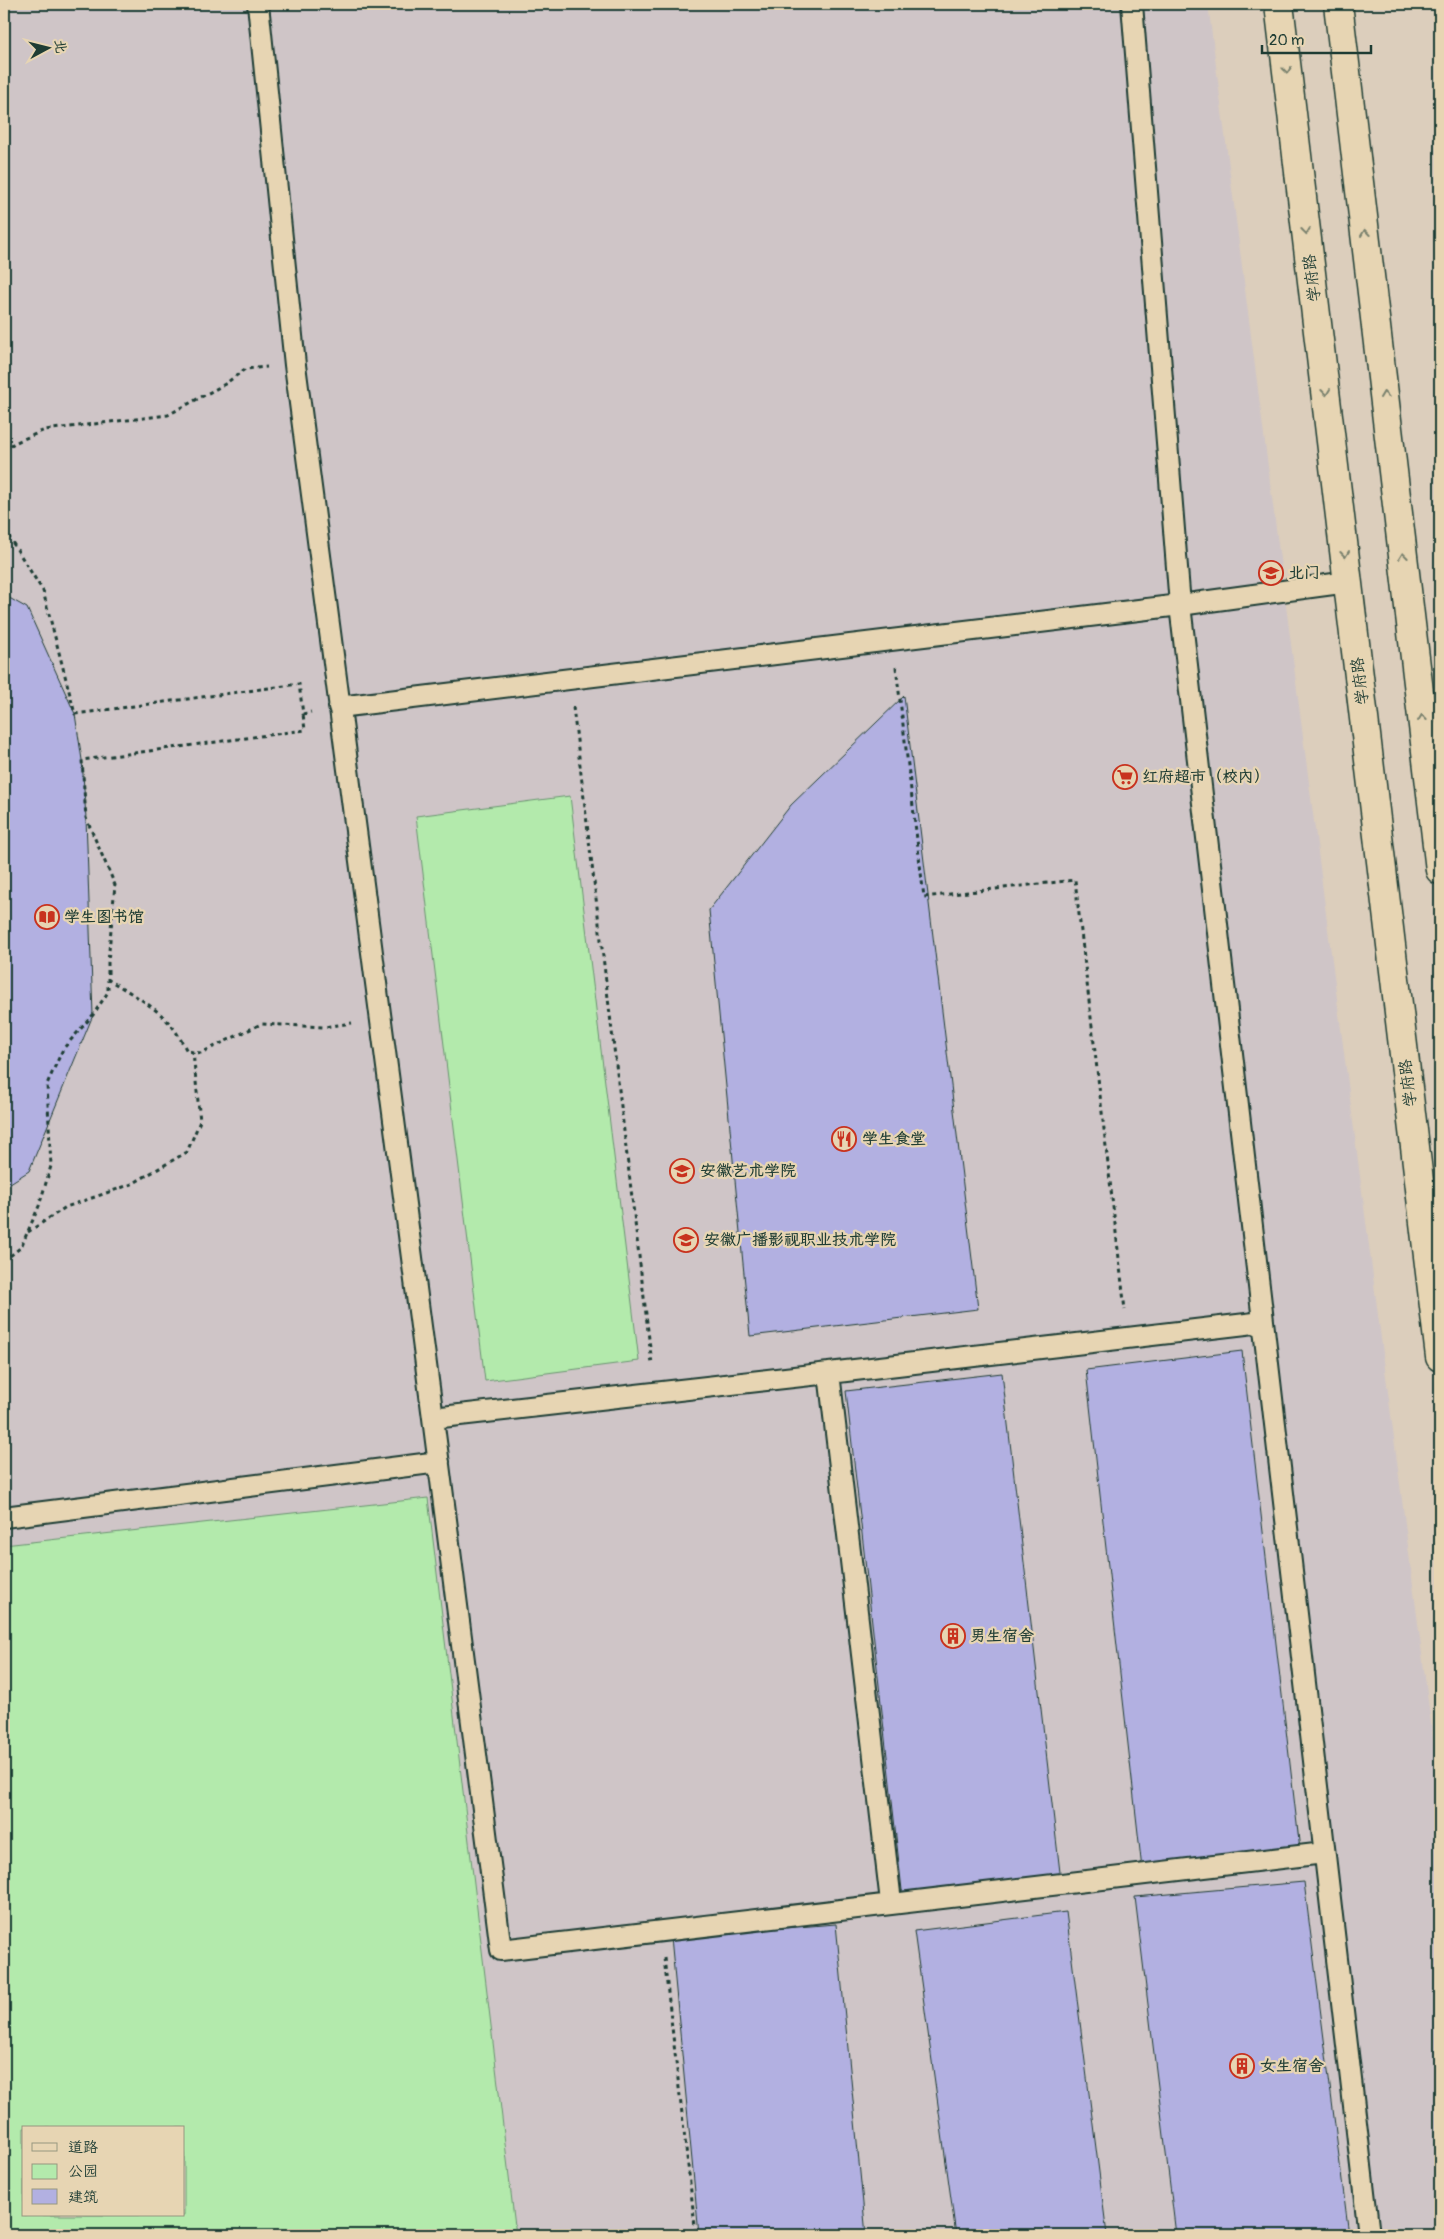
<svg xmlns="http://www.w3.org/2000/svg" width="1444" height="2239" viewBox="0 0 1444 2239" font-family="Pangolin,'LXGW WenKai TC',sans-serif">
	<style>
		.built { fill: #cfc5c7; fill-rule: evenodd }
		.green { fill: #b3eaac; stroke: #699470; fill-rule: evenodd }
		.building { fill: #b2b0e1; stroke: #1f3d34 }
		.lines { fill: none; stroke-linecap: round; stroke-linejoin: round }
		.service-casing { stroke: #1f3d34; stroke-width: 24 }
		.secondary-casing { stroke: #1f3d34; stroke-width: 31 }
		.path { stroke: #1f3d34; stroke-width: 3; stroke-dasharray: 4 4; stroke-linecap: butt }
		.service { stroke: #e7d5b3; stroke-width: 20 }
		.secondary { stroke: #e7d5b3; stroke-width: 28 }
		.oneway { stroke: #79816d }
		.labels { text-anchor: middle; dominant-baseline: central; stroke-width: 4.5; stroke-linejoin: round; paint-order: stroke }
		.street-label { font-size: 16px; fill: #1f3d34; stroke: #e7d5b3 }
		.poi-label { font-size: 16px; font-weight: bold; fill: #1f3d34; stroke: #e7d5b3; text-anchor: start }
	</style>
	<rect width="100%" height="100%" fill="#dccebc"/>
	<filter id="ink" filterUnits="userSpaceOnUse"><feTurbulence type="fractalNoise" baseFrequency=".02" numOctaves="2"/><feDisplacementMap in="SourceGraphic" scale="10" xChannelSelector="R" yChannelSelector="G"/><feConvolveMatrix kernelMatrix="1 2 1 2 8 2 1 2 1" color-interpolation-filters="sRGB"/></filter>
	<g filter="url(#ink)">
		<path class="built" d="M4 4H1208L1440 1793V2235H4ZM24 2128H184V2215H24Z"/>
		<path class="green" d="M570 796 639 1361 485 1381 416 816Z
			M428 1498 516 2235H4V1545ZM24 2128H184V2215H24Z"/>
		<path class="building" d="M4 595 27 608 75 714 82 760 86 818 93 1015 29 1171 4 1187Z
			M904 696 978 1309 750 1336 709 910 791 805Z
			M1242 1351 1300 1850 1142 1869 1086 1370Z
			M1002 1373 1061 1881 903 1899 846 1391Z
			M1304 1882 1349 2235H1176L1135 1897Z
			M1066 1912 1107 2235H956L914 1931Z
			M836 1924 866 2235H699L671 1937Z"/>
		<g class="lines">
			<defs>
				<path id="service" d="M258 4 295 365 433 1418
					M1132 4 1180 605 1369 2235
					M339 707 1180 605 1348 582
					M829 1373 1263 1322
					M4 1517 439 1462
					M891 1902 829 1373 433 1418 501 1950 1324 1853"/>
				<path id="secondary" d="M1279 4 1440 1357
					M1338 4 1440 870"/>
			</defs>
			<use href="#service" class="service-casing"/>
			<use href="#secondary" class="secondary-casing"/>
			<path class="path" d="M4 451 14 443 45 430 168 415 225 384 245 369 267 367
				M4 529 43 591 75 714 299 684 303 714 311 712
				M896 667 924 897 1075 880 1125 1310
				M573 707 652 1364
				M107 979C129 992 154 1005 171 1025 177 1032 182 1042 187 1051L201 1053 261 1024 324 1027 352 1023
				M28 1232 66 1207 132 1184 187 1152 200 1121 193 1052
				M4 1261 21 1247 39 1206 51 1166 47 1084 63 1049 93 1015 108 992V962L115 885 86 818 82 760 305 730 303 714
				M664 1958 696 2235"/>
			<use href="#service" class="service"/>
			<use href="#secondary" class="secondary"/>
		</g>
		<defs><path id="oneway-chevron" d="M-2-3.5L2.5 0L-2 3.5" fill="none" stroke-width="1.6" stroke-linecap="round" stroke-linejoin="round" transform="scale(1.25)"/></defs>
		<g class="oneway">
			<use href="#oneway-chevron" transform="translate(1287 70) rotate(83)"/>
			<use href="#oneway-chevron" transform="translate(1306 231) rotate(83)"/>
			<use href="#oneway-chevron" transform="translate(1365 233) rotate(-97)"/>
			<use href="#oneway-chevron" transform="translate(1326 392) rotate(83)"/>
			<use href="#oneway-chevron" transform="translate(1384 395) rotate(-97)"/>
			<use href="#oneway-chevron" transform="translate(1345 554) rotate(83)"/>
			<use href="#oneway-chevron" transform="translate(1403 556) rotate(-97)"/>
			<use href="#oneway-chevron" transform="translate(1422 718) rotate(-97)"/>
		</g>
	</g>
	<defs>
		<symbol id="university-ring" viewBox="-11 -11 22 22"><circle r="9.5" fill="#e7d5b3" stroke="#c8321e" stroke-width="1.5"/><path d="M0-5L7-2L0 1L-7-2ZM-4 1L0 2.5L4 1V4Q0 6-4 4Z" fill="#c8321e"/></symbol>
		<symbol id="supermarket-ring" viewBox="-11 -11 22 22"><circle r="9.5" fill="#e7d5b3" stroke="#c8321e" stroke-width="1.5"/><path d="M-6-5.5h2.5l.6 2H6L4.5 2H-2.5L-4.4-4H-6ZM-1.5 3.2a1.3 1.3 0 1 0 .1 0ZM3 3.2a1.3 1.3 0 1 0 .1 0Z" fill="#c8321e"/></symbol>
		<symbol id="library-ring" viewBox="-11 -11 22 22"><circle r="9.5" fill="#e7d5b3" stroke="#c8321e" stroke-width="1.5"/><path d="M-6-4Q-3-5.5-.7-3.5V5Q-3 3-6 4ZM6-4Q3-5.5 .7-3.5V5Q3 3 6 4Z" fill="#c8321e"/></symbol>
		<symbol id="restaurant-ring" viewBox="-11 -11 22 22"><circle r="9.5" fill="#e7d5b3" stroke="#c8321e" stroke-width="1.5"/><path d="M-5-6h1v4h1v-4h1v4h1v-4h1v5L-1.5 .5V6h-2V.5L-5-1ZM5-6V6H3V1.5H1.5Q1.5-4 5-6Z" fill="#c8321e"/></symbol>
		<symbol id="school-ring" viewBox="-11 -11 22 22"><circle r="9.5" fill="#e7d5b3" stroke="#c8321e" stroke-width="1.5"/><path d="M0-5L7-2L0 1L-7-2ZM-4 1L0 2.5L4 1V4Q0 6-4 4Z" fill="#c8321e"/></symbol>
		<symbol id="building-ring" viewBox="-11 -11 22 22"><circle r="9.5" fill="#e7d5b3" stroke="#c8321e" stroke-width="1.5"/><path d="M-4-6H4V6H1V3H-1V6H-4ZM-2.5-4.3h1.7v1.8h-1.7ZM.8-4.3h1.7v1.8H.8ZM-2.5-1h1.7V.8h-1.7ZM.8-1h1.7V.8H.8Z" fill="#c8321e"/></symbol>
	</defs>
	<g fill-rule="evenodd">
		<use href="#university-ring" x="1257" y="559" width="28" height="28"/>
		<use href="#supermarket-ring" x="1111" y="763" width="28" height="28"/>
		<use href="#library-ring" x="33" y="903" width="28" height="28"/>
		<use href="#restaurant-ring" x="830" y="1125" width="28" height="28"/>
		<use href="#university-ring" x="668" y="1157" width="28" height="28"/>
		<use href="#school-ring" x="672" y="1226" width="28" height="28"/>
		<use href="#building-ring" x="939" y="1622" width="28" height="28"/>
		<use href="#building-ring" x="1228" y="2052" width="28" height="28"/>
	</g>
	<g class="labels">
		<g class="street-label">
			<text transform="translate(1312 278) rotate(-97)">学府路</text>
			<text transform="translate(1360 681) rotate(-97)">学府路</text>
			<text transform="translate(1408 1083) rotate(-97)">学府路</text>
		</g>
		<g class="poi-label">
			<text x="1288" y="573">北门</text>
			<text x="1142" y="777">红府超市（校内）</text>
			<text x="64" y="917">学生图书馆</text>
			<text x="862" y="1139">学生食堂</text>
			<text x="700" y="1171">安徽艺术学院</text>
			<text x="704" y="1240">安徽广播影视职业技术学院</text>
			<text x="970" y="1636">男生宿舍</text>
			<text x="1260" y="2066">女生宿舍</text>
		</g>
	</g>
	<rect width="1444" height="2239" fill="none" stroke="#e7d5b3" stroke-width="20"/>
	<rect x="10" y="10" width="1424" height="2219" fill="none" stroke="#1f3d34" stroke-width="2" filter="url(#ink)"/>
	<rect x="22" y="2126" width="162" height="90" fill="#e7d5b3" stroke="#979880"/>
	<rect x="32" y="2143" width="25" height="8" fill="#e7d5b3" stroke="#979880"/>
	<text x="68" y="2152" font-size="15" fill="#1f3d34">道路</text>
	<rect x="32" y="2164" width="25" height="15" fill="#b3eaac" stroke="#979880"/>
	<text x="68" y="2176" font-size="15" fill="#1f3d34">公园</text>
	<rect x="32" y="2189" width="25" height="15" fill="#b2b0e1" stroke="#979880"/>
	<text x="68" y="2202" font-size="15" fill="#1f3d34">建筑</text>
	<g transform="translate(48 48) rotate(83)" stroke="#e7d5b3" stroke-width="4" paint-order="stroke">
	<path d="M0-4L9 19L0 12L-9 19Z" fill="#1f3d34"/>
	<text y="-8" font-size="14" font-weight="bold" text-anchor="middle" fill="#1f3d34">北</text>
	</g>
	<path d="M1262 45v8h109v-8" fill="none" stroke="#1f3d34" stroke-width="2.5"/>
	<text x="1269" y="45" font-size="15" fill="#1f3d34" stroke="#e7d5b3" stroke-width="4" paint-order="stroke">20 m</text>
</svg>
